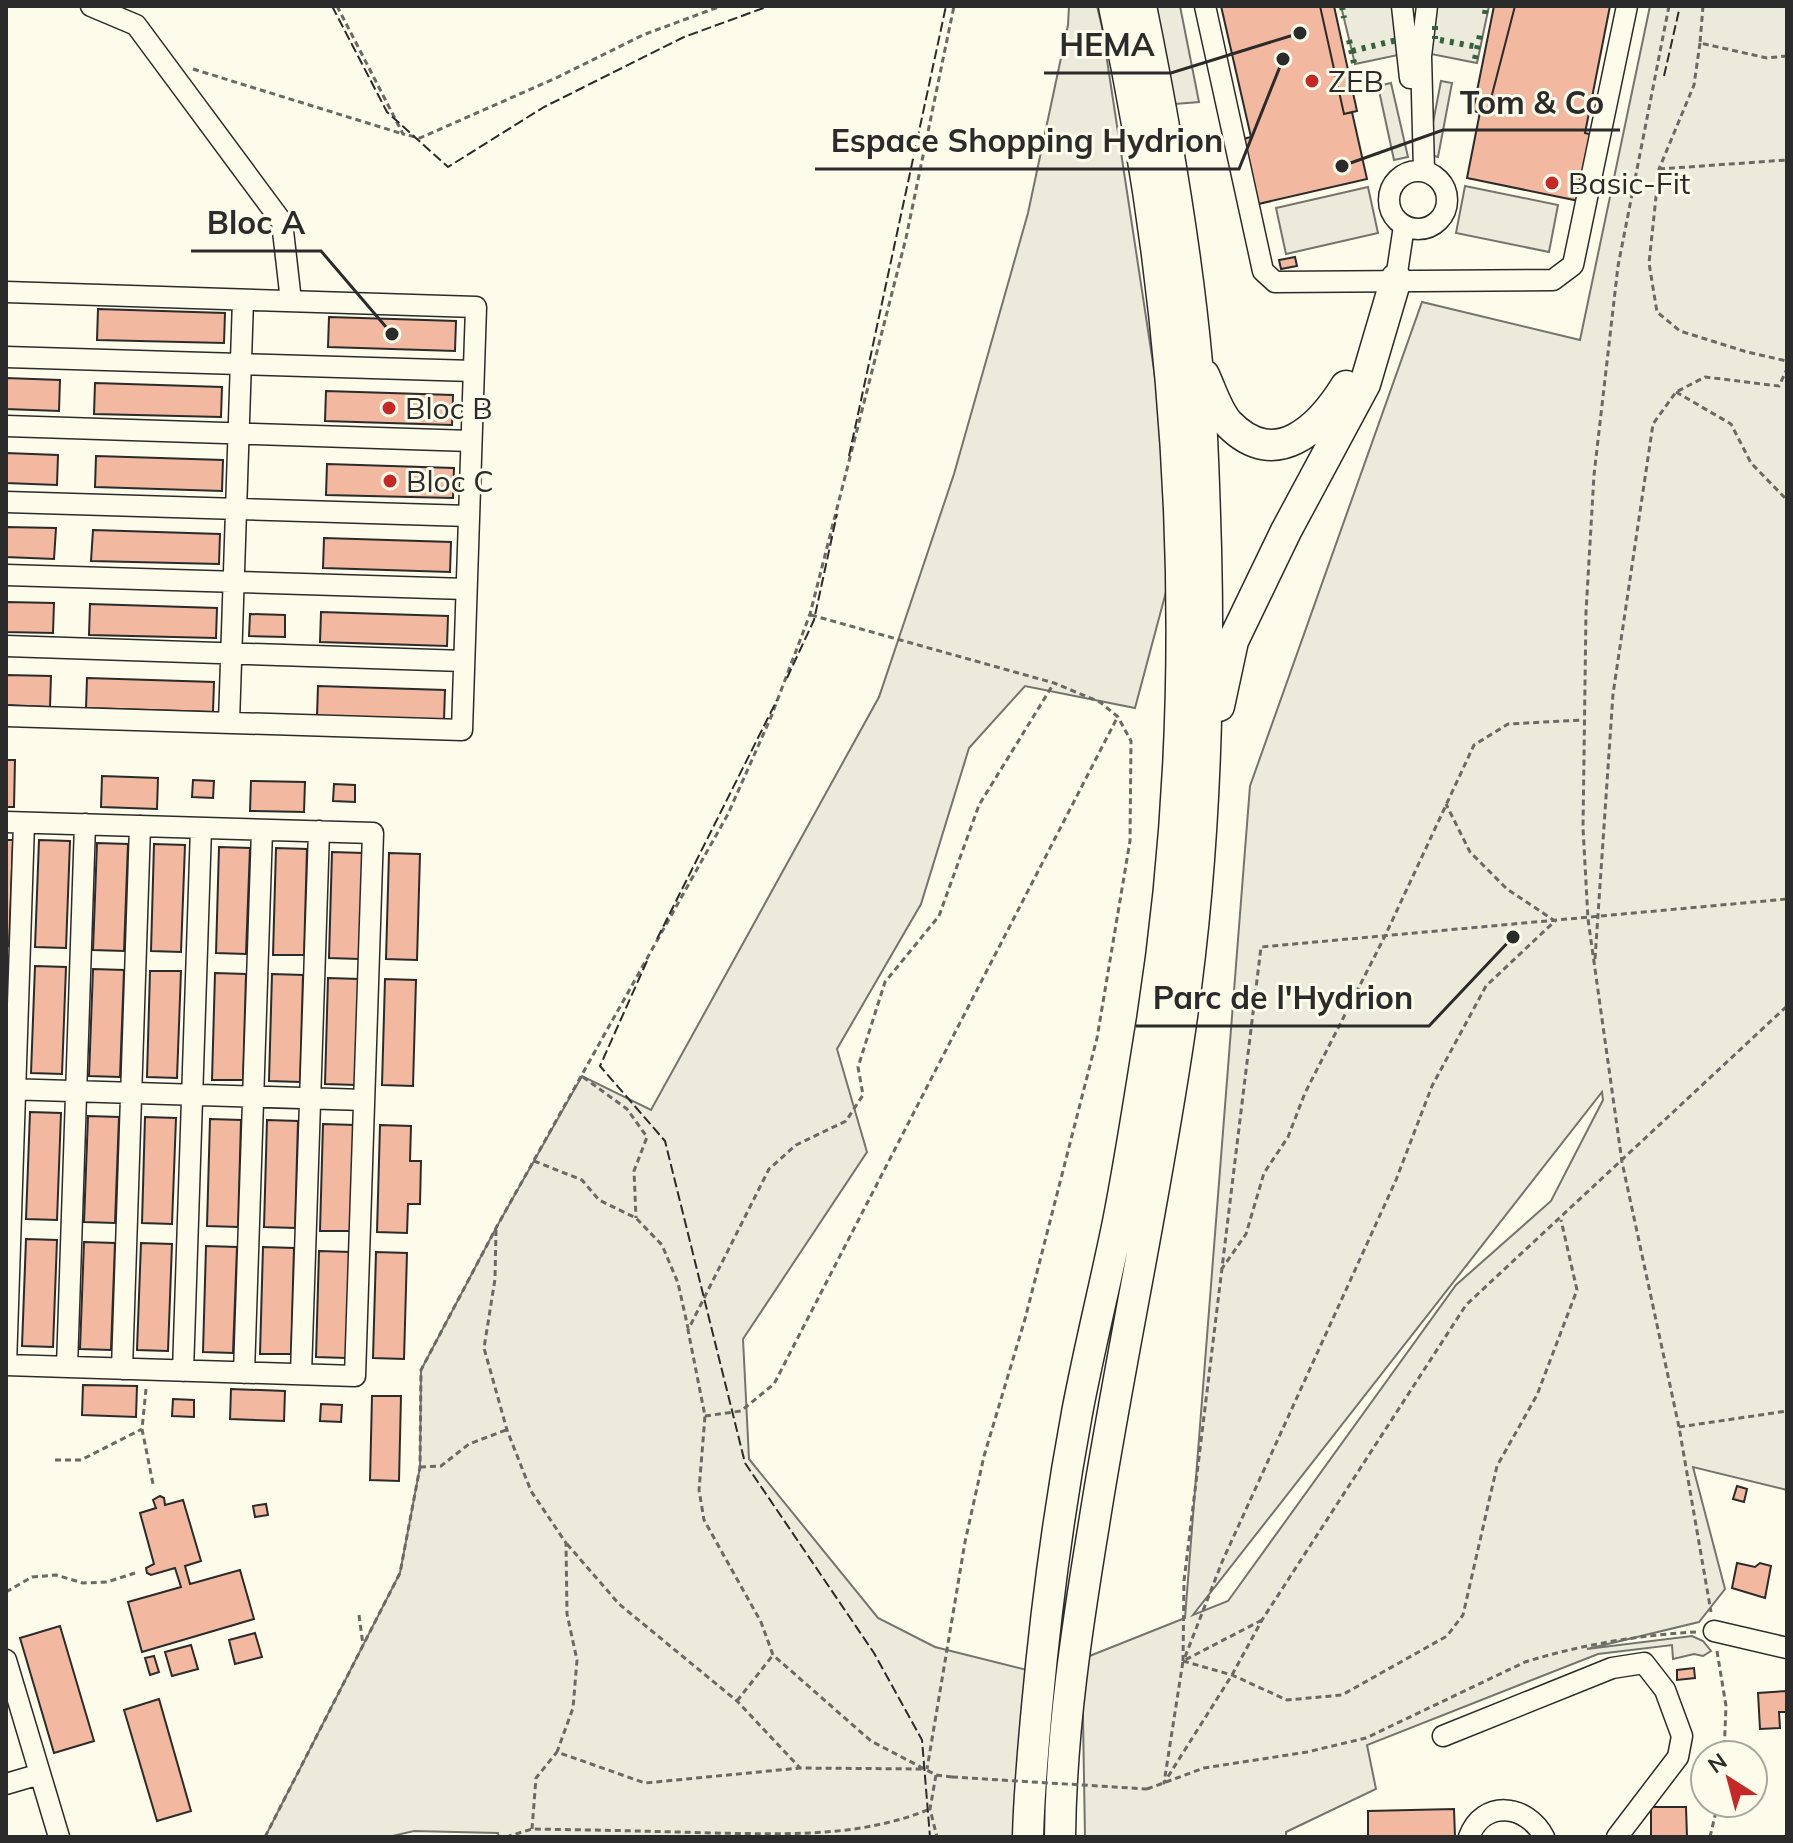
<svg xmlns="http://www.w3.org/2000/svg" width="1793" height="1843" viewBox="0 0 1793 1843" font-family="Mulish,sans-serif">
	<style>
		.green { fill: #ecebdb; stroke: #74746e; stroke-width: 2; fill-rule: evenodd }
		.parking { fill: #eceadb; stroke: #74746e; stroke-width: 2 }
		.building { fill: #f2b8a0; stroke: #2b2b2b; stroke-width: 2 }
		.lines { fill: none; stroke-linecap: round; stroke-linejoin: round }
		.minor-casing { stroke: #2b2b2b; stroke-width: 23 }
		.highway-casing { stroke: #2b2b2b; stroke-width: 33 }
		.path { stroke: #6a6964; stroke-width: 3; stroke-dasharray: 6 4; stroke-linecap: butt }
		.minor { stroke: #fdfbea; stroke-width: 20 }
		.highway { stroke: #fdfbea; stroke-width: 30 }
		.path-bridge { stroke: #6a6964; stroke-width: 3; stroke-dasharray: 6 4; stroke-linecap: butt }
		.hedge { stroke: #34623c; stroke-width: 6; stroke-dasharray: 4 6; stroke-linecap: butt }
		.fence { stroke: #2b2b2b; stroke-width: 2; stroke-dasharray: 10 4; stroke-linecap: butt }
		.poi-dot { fill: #c62828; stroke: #fdfbea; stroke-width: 3 }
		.labels { text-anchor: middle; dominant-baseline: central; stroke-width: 6; stroke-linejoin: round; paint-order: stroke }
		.poi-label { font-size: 30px; fill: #2b2b2b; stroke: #fdfbea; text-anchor: start }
		.leader { fill: none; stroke: #2b2b2b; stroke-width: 3 }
		.callout-dot { fill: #2b2b2b; stroke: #fdfbea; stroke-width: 3 }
		.callout-label { font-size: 32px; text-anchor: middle; font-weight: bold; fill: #2b2b2b; stroke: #fdfbea; stroke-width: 6; stroke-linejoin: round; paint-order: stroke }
	</style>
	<rect width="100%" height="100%" fill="#fdfbea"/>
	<path class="green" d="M1069 6H1097L1102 27 1156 383 1170 577 1135 708 1025 686 969 748 921 904 837 1049 867 1152 743 1339 749 1459 878 1618 935 1647 1031 1671 1018 1837H499L498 1833 414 1831 388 1837H265L400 1573 420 1467 421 1370 496 1228 582 1076 651 1110 879 697 954 474 1028 213 1068 25Z
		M1156 6H1180L1199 102 1175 104Z
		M1650 6H1787V1490L1693 1467 1725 1589 1699 1622 1587 1649 1692 1636 1703 1641 1711 1651 1703 1656 1694 1654 1673 1659 1672 1645 1598 1654 1367 1745 1376 1789 1286 1832V1837H1085L1082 1659 1185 1618 1250 786 1422 302 1580 340ZM1602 1092 1603 1100 1551 1201 1456 1285 1228 1601 1193 1615Z"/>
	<path class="parking" d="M1341 6H1397L1398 55 1355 64Z
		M1431 6H1489L1477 63 1431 54Z
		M1441 81 1452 83 1438 157 1427 154Z
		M1391 83 1408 157 1394 160 1378 86Z
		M1465 186 1558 205 1549 252 1456 233Z
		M1368 187 1378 233 1286 254 1276 208Z"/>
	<path class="building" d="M1221 6H1320L1344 114 1352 112 1367 179 1254 205 1239 140 1251 137Z
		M1320 6H1334L1357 111 1344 114Z
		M1494 6H1515L1487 114 1473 111Z
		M1515 6H1610L1585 133 1593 135 1579 201 1467 178 1480 112 1487 114Z
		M1295 257 1297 266 1281 269 1279 260Z
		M98 309 225 313 224 343 97 340Z
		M329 317 456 321 455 351 328 347Z
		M6 378 60 380 59 411 6 409Z
		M95 383 222 387 221 417 94 414Z
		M326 391 453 395 452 425 325 421Z
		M6 453 58 455 57 485 6 483Z
		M96 456 223 460 222 491 95 487Z
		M327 464 454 468 453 498 326 495Z
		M6 527 56 528 54 559 6 557Z
		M93 530 220 534 219 564 91 561Z
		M324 538 451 542 450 572 323 568Z
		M6 602 54 603 53 633 6 632Z
		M90 604 217 608 216 638 89 635Z
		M321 612 448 616 447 646 320 642Z
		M250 614 285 615V637L249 636Z
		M6 675 51 676 50 707 6 705Z
		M87 678 214 682 213 712 86 708Z
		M318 686 445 690 444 720 317 716Z
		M6 760H15L14 807H6Z
		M102 776 158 778 157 809 101 807Z
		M193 780 214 781 213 798 192 797Z
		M251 781 305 782 304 812 250 811Z
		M334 784 355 785V802L333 801Z
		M6 840H13L9 946H6Z
		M39 840 70 841 66 948 35 947Z
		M97 843 128 844 124 951 93 950Z
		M154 844 185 845 181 952 151 951Z
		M219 847 250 848 246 954 216 953Z
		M276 848 307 849 304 955H273Z
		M332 852 363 853 359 959 329 958Z
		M389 853 420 854 417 960 386 959Z
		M35 966 66 967 62 1074 31 1073Z
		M93 969 124 970 120 1077 89 1076Z
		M150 971H181L177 1078 147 1077Z
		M215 973 246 974 243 1080H212Z
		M272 974 303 975 300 1082 269 1081Z
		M328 978 359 979 356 1085 325 1084Z
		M385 979 416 980 413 1086 382 1085Z
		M30 1112 61 1113 57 1220 26 1219Z
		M88 1116 119 1117 115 1223 84 1222Z
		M145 1117 176 1118 172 1224 142 1223Z
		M210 1119 241 1120 238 1227 207 1226Z
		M267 1120 298 1121 295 1228 264 1227Z
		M323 1124 354 1125 350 1231H320Z
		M380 1125 411 1126 410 1161H421L420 1204H408L407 1233 377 1232Z
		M26 1239 57 1240 53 1347 22 1346Z
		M84 1242 115 1243 111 1350 80 1349Z
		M141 1243 172 1244 168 1351 137 1350Z
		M206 1246 237 1247 233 1353 203 1352Z
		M263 1247 294 1248 291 1354H260Z
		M319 1251 350 1252 346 1358 316 1357Z
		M376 1252 407 1253 404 1359 373 1358Z
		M83 1385 137 1386 136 1417 82 1415Z
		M231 1389 285 1391 284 1421 230 1419Z
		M372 1396H401L399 1481 370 1480Z
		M173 1399 194 1400V1417L172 1416Z
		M321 1404 342 1405 341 1422 320 1421Z
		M1737 1486 1747 1489 1744 1502 1733 1499Z
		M160 1496 164 1498 165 1505 183 1500 201 1561 185 1566 190 1584 240 1570 254 1619 142 1652 128 1602 181 1587 175 1568 151 1575 147 1573 146 1568 154 1564 140 1513 156 1508 153 1500Z
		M266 1504 268 1515 255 1517 253 1506Z
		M1737 1563 1755 1567 1760 1563 1771 1566 1765 1598 1732 1588Z
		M60 1626 94 1741 54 1753 20 1638Z
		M255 1633 262 1657 235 1664 229 1640Z
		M191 1645 198 1669 172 1676 165 1652Z
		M154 1656 159 1672 150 1675 145 1658Z
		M1694 1668 1695 1678 1677 1680V1670Z
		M1787 1691V1712H1779L1780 1728 1760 1729 1758 1693Z
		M159 1699 191 1811 157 1821 124 1710Z
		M1651 1807H1686L1687 1837H1651Z
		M1454 1809 1455 1837H1368V1811Z"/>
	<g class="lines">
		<defs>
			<path id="minor" d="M91 6 136 25 282 222 291 301
				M1205 6 1263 271 1275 282 1553 280 1573 265 1627 6
				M1402 6 1410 78
				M1424 170 1421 56 1427 6
				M1389 200a29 29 0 1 1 58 0a29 29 0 1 1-58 0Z
				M1396 279 1404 226
				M6 292 476 307 462 730 6 716
				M6 357 473 371
				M6 426 471 441
				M6 502 469 516
				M6 575 466 589
				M6 646 464 661
				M229 722 243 300
				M6 822 373 833 355 1376 6 1365
				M6 1089 364 1100
				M6 1365 24 823
				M67 1367 85 824
				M122 1369 140 826
				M183 1371 201 828
				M244 1373 262 830
				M301 1374 319 831
				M1714 1631 1787 1648
				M6 1660 59 1837
				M1443 1736 1612 1668 1644 1663 1665 1690 1682 1736 1678 1757 1617 1837
				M6 1784 40 1774
				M1469 1837C1483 1799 1527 1804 1544 1837"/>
			<path id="highway" d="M1204 375C1211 390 1218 413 1229 424 1276 472 1320 428 1346 386
				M1219 706 1233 641 1286 531 1365 384 1396 279
				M1028 1837C1029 1794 1033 1751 1037 1707 1046 1609 1059 1510 1077 1413 1089 1349 1105 1286 1118 1222 1131 1156 1141 1088 1152 1021 1204 688 1185 335 1114 6
				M1060 1837C1061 1732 1077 1627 1094 1524 1120 1359 1156 1195 1180 1030 1204 870 1210 710 1206 549 1204 487 1203 425 1197 363 1186 244 1165 124 1141 6"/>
		</defs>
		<use href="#minor" class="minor-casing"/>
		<use href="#highway" class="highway-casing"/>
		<path class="path" d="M337 6 403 134 420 138 556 78 643 35 721 6
			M1669 6 1618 266 1594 475 1586 612 1583 828 1588 919 1622 1162 1679 1427 1711 1612
			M1703 6 1700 43 1767 58 1787 56
			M1700 43 1694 85 1659 169 1649 263 1657 312 1680 331 1747 352 1787 361
			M193 69 403 134
			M1659 169 1787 160
			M1676 392 1731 424 1751 463 1787 500
			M811 615 1054 683 1100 702 1118 717 1131 741 1130 841 1097 1038 1025 1319 984 1456 965 1542 927 1769
			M1595 959 1613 694 1653 424 1676 392 1705 377 1779 386 1787 369
			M583 1077 627 1109 647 1137 634 1171 636 1218
			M534 1161 582 1180 599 1200 636 1218 662 1245 678 1283 688 1328
			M496 1230 495 1279 484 1348 507 1430 531 1491 566 1543 567 1614 577 1660 573 1708 557 1752 645 1783 800 1768 923 1769
			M1221 1270 1246 1234 1264 1173 1288 1137 1305 1093 1385 936 1474 745 1508 724 1582 720
			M146 1389 142 1429 153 1484
			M705 1416 741 1411 774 1384 1117 718
			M1679 1427 1787 1411
			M55 1460H81L142 1429
			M420 1467 441 1466 469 1444 506 1430
			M567 1544 619 1604 737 1701 800 1768
			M6 1592 32 1577 56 1575 83 1583 107 1582 135 1573
			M359 1615 363 1645
			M1262 1620 1183 1661 1164 1783 1232 1675 1262 1620 1466 1305 1787 1006
			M1717 1651 1726 1706 1724 1755
			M1185 1657 1222 1562 1396 1180 1432 1086 1486 986 1555 921 1507 889 1470 852 1446 804
			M1183 1661 1184 1581 1261 947 1787 899
			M1183 1661 1232 1675 1287 1700 1342 1695 1447 1636 1463 1615 1497 1466 1537 1395 1577 1290 1561 1220
			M737 1701 773 1655
			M936 1775 930 1809 937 1837
			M952 1777 936 1775 871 1741 773 1655 761 1622 704 1520 699 1490 705 1416 688 1330 769 1169 796 1145 846 1121 863 1095 858 1067 885 982 939 916 979 805 1054 683
			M1147 1789 1204 1768 1307 1752 1366 1738 1525 1662C1580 1645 1639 1635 1696 1632
			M532 1829 536 1778 557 1752
			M265 1837 400 1573 420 1467 421 1370 496 1228 728 814 771 717 810 614 906 238 954 6
			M506 1837 532 1829C592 1830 651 1831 711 1833 786 1834 859 1838 930 1809
			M1710 1837 1718 1803"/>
		<use href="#minor" class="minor"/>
		<use href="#highway" class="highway"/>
		<path class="path-bridge" d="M952 1777 1147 1789"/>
		<path class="hedge" d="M1342 6 1344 18
			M1485 14 1486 6
			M1435 26V39
			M1349 40 1354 63
			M1440 40 1478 47
			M1352 51 1397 40
			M1475 59 1480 35"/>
		<path class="fence" d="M332 6 387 112 448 167 544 107 684 37 769 6
			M1664 76 1680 6
			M849 456 946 6
			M787 678 814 620 837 514
			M657 939 777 700
			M647 961 600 1066 665 1141 745 1463 874 1653 922 1740 930 1837"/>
	</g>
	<g class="poi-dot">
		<circle cx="1312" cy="81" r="8"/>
		<circle cx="1552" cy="183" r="8"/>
		<circle cx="389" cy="408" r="8"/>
		<circle cx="390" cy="481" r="8"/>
	</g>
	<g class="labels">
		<g class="poi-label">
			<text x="1328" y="81">ZEB</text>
			<text x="1568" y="183">Basic-Fit</text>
			<text x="405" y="408">Bloc B</text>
			<text x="406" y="481">Bloc C</text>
		</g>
	</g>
	<path class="leader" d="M1300 33L1171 73H1044M1342 166L1443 130H1620M1283 59L1239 169H815M392 334L321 251H191M1513 937L1429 1026H1136"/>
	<g class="callout-dot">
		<circle cx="1300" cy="33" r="8"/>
		<circle cx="1342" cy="166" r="8"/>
		<circle cx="1283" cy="59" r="8"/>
		<circle cx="392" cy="334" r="8"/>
		<circle cx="1513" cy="937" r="8"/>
	</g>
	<g class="callout-label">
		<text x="1107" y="56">HEMA</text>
		<text x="1532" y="114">Tom &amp; Co</text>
		<text x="1027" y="152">Espace Shopping Hydrion</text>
		<text x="256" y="234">Bloc A</text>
		<text x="1283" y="1009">Parc de l'Hydrion</text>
	</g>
	<rect width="1793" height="1843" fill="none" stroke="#2b2b2b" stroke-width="16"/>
	<g transform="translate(1729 1779) rotate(324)"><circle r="38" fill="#fdfbea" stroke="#a9a89e" stroke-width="2"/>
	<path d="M0-6L14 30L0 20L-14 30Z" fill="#c62828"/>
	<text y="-12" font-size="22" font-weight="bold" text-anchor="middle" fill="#2b2b2b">N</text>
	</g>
</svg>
